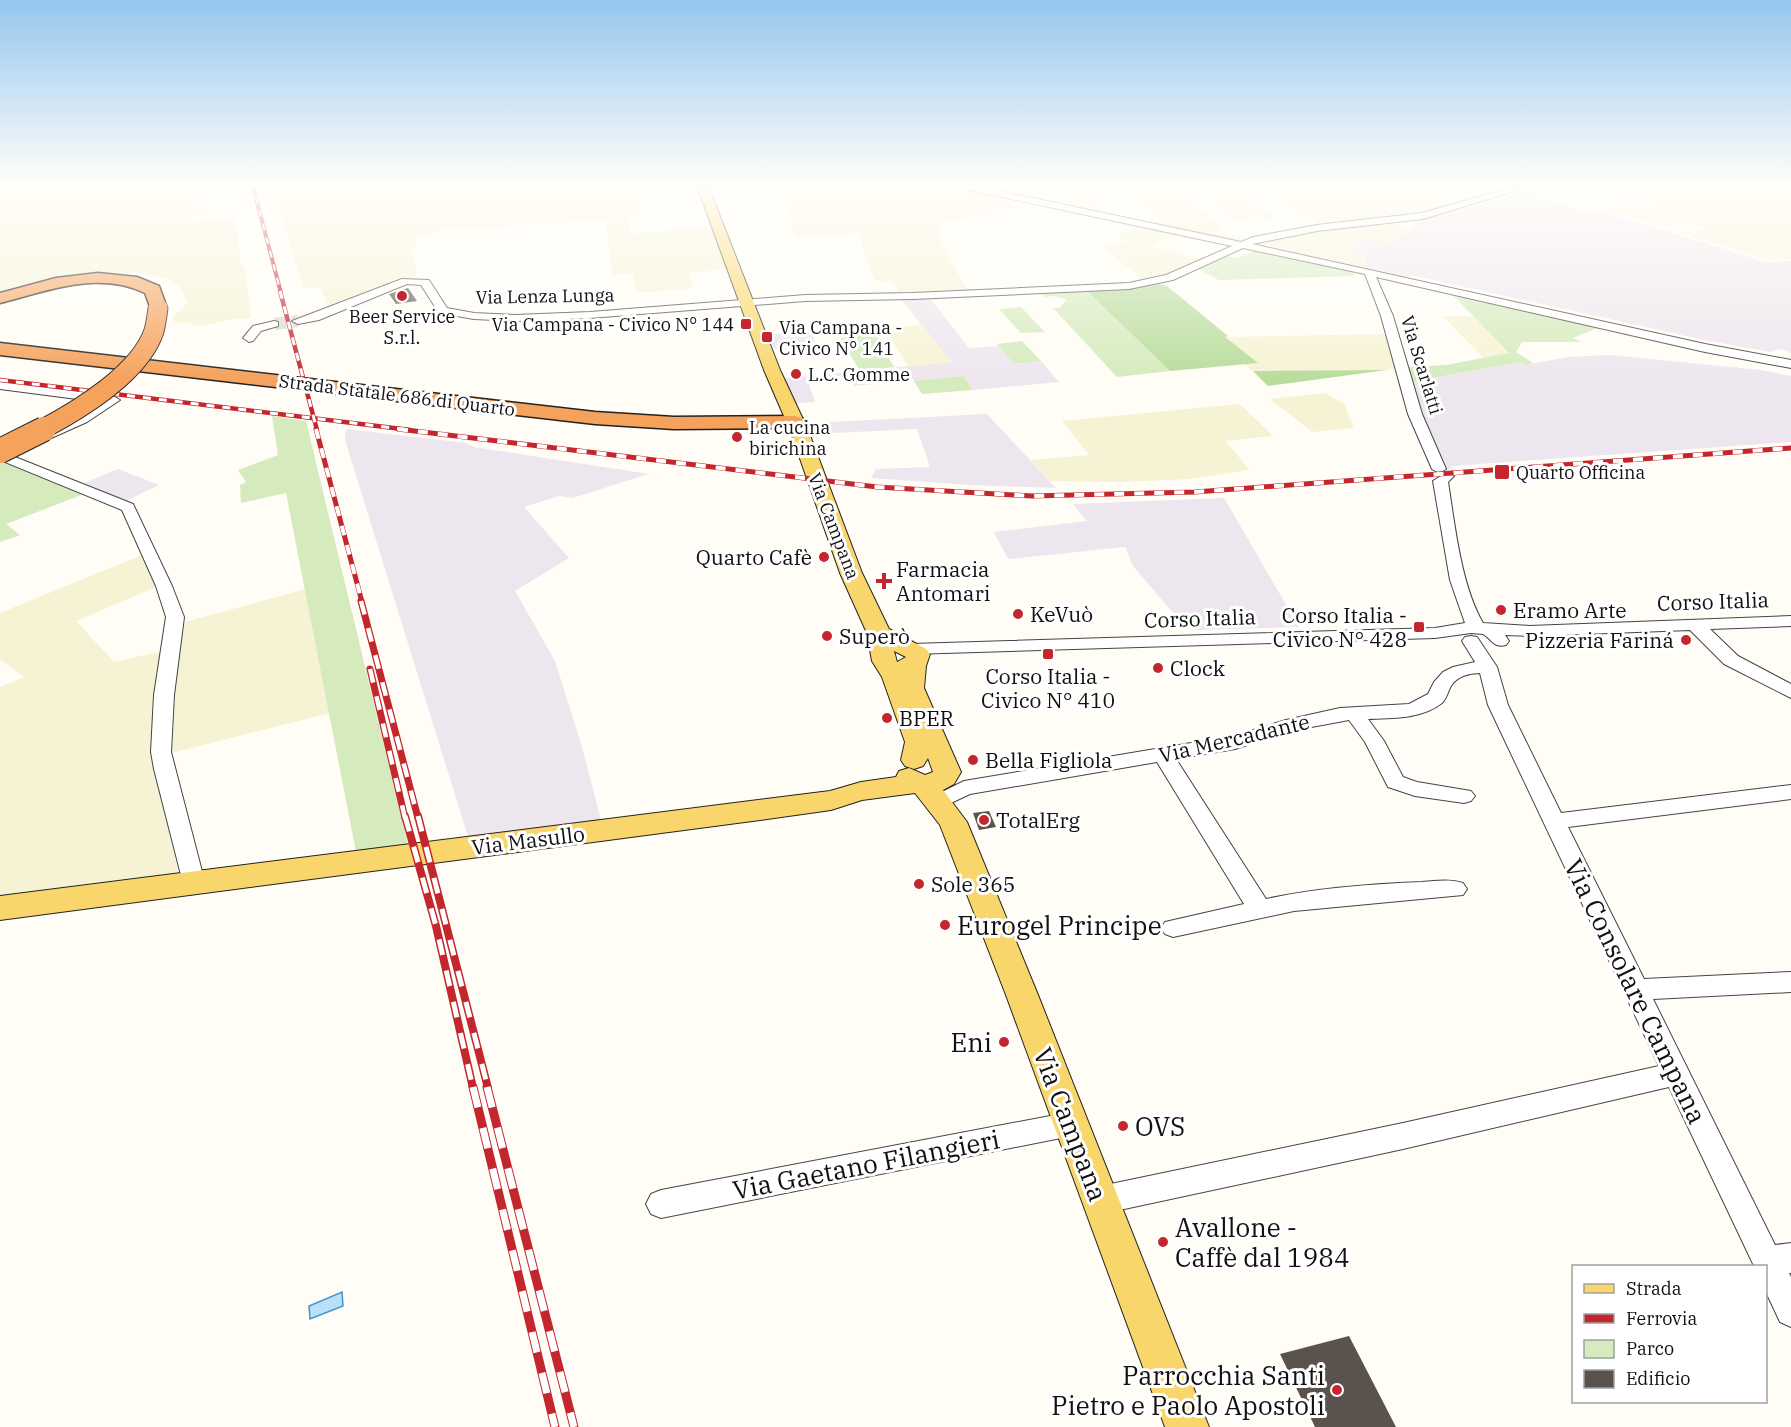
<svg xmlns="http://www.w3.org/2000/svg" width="1791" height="1427" viewBox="0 0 1791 1427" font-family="'IBM Plex Serif',serif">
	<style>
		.industrial { fill: #eee6ef }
		.farmland { fill: #f6f3d4 }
		.green { fill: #d5ebbd }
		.forest { fill: #b9dc9c }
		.water { fill: #b9e0f7; stroke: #3f96cf; stroke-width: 1.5 }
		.building { fill: #5a524d }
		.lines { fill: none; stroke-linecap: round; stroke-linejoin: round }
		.minor-tunnel { stroke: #dbdad3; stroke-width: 12; stroke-dasharray: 12 6; stroke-linecap: butt }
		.minor-casing { stroke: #444; stroke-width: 2 }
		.major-casing { stroke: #222; stroke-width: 2 }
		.highway-casing { stroke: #222; stroke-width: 3 }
		.minor { fill: #fff; fill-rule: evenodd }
		.major { fill: #f9d66b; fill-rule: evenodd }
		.highway { fill: #f5a25d; fill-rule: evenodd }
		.rail-far5-casing { stroke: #c4262e; stroke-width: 4 }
		.rail-far4-casing { stroke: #c4262e; stroke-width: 4.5 }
		.rail-far3-casing { stroke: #c4262e; stroke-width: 5 }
		.rail-far2-casing { stroke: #c4262e; stroke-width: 7 }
		.rail-far1-casing { stroke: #c4262e; stroke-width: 8 }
		.rail-casing { stroke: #c4262e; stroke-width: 9 }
		.rail-far5 { stroke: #fff; stroke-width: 2; stroke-dasharray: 7; stroke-linecap: butt }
		.rail-far4 { stroke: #fff; stroke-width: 3; stroke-dasharray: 8; stroke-linecap: butt }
		.rail-far3 { stroke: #fff; stroke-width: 4; stroke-dasharray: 10; stroke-linecap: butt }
		.rail-far2 { stroke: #fff; stroke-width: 4.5; stroke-dasharray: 14; stroke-linecap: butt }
		.rail-far1 { stroke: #fff; stroke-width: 5; stroke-dasharray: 16; stroke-linecap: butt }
		.rail { stroke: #fff; stroke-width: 7; stroke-dasharray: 21; stroke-linecap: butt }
		.highway-bridge-far1-casing { stroke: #222; stroke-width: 21; stroke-linecap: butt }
		.highway-bridge-casing { stroke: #222; stroke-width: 26; stroke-linecap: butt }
		.highway-bridge-far1 { stroke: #f5a25d; stroke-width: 19 }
		.highway-bridge { stroke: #f5a25d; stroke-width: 24 }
		.poi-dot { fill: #c4262e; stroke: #fff; stroke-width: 2 }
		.labels { text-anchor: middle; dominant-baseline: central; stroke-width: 6; stroke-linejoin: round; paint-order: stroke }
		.far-street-label { font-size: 18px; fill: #111; stroke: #fff }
		.far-poi-label { font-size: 18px; fill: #111; stroke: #fff; text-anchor: start }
		.poi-label { font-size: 21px; fill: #111; stroke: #fff; text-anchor: start }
		.street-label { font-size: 21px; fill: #111; stroke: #fff }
		.near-poi-label { font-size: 26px; fill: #111; stroke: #fff; text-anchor: start }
		.near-street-label { font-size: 26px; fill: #111; stroke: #fff }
	</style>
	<rect width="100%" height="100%" fill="#fffdf5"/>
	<path class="industrial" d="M1525 193 1594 214 1604 212 1766 262 1791 261V353L1781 349 1770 352 1699 339 1411 275 1405 278 1366 270 1365 261 1350 252 1353 248H1358L1361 241 1369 239 1386 242 1398 239 1424 219Z
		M929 297 969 348 999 346 1014 364 1041 361 1059 382 973 390 963 376 914 381 908 370 888 371 893 382 854 386 849 375 807 379 815 402 789 404 779 379 951 362 900 298Z
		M810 331 817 345 767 350 761 335Z
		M1610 355 1761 370 1791 376V442L1451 466 1453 469 1434 470 1410 382 1520 362 1525 365 1568 357Z
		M987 414 1056 488 969 485 871 478 876 469 930 467 917 429 813 434 811 423Z
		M346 429 466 443 474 447 649 474 572 498 559 496 524 507 569 558 515 591 555 661 582 747 602 824 469 840 345 440Z
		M118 469 159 485 126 501 84 483Z
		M1224 498 1299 627 1197 630 1187 629 1133 566 1125 547 1008 559 994 532 1087 521 1073 504Z"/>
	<path class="farmland" d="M0 183H118L97 184 98 196 120 197 135 190 149 188 161 198 177 195 217 213 191 216 194 223 233 217 238 234 241 264 245 267 251 318 233 319 200 326 184 322 180 324 174 321 173 316 188 303 179 286 168 279 140 273 78 275 0 292Z
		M271 183H641L645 213 628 215 631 234 715 226 730 269 688 273 693 288 637 293 633 274 613 275 605 220 440 230 417 239 412 253 417 275 329 310 322 289 303 287Z
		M778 183H835L838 189 864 188 862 183H946L1035 203 1033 206 986 212 990 215 942 221 939 229H935L966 289 964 291 899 294 894 281H875L858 233 795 237 787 202Z
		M1081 183H1164L1226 229 1217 230 1228 237 1239 236 1244 240H1225L1173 229 1121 191 1085 194 1113 216 1061 205 1060 204 1071 198 1063 192 1057 193 1048 186Z
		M1180 183H1222L1278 219H1261L1254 214H1247L1253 220 1236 222Z
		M1247 183H1446L1481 197 1429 212 1322 226Z
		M1724 183 1791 184V259H1764L1681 233 1704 229 1691 224 1661 226 1608 210 1622 205 1625 202 1653 209 1659 208 1634 198 1641 196 1632 193 1668 189 1692 196 1750 192Z
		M1388 223 1411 228 1398 239 1386 242 1369 239 1361 241 1358 248H1353L1351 252 1352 254 1366 255V269L1252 243 1300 233Z
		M1146 227 1179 234 1151 246 1204 259 1186 270 1144 281 1100 244 1126 242 1117 234Z
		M1443 316 1474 317 1509 353 1483 358Z
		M922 325 952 362 908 366 884 328Z
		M1387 334 1397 368 1387 370 1253 371 1244 364 1257 363 1225 337Z
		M1325 393 1344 404 1354 428 1312 432 1270 399Z
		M1240 404 1273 436 1226 441 1249 470 1190 479 1121 482 1050 481 1031 460 1089 455 1062 421Z
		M142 555 156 587 76 621 114 662 163 651 153 700 151 755 179 875 0 898V687L24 677 0 660V613Z
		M306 589 330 713 172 753 175 679 185 622Z"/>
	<path class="green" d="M1255 251 1353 272 1354 276 1219 280 1197 268 1223 254 1235 258Z
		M1086 290 1170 371 1117 377 1053 308H1059L1067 300 1055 296 1044 297 1042 293Z
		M1451 293 1597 328 1573 338 1582 342H1522L1516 352 1533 363 1525 365 1520 362 1410 382 1408 367 1446 365 1509 353Z
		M1021 307 1045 332 1021 333 999 309Z
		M875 334 894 367 860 371 840 338Z
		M1022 341 1041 361 1014 364 997 344Z
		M963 376 973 390 922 394 914 381Z
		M272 416 306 421 408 845 356 852 286 493 241 503 240 485 246 482 238 470 278 455Z
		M5 462 84 494 6 524 20 535 0 542V463Z"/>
	<path class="forest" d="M1158 284 1167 286 1228 336 1225 337 1258 363 1170 371 1086 290Z
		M1387 370 1268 386 1253 371Z"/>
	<path class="water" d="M342 1292 343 1306 310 1319 309 1306Z"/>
	<path class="building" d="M408 288 417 301 396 304 389 294Z
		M989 811 996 827 979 830 973 813Z
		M1349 1336 1396 1427H1315L1280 1354Z"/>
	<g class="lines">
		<path class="minor-tunnel" d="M274 324 298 321"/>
		<defs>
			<path id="minor" d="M946 183H961L1241 242 1253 237 1317 225 1422 213 1529 183H1541L1423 219 1317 231 1252 244 1705 344 1791 360V368L1705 352 1376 277 1393 316 1422 414 1446 469 1439 473 1432 469 1408 414 1381 316 1365 274 1243 248 1173 280 1129 289 913 299 805 301 590 318 515 321 474 319 439 313 421 285 407 284 319 320 298 324 292 321 402 279 429 280 447 308 474 313 515 315 590 312 805 295 913 293 1129 283 1166 275 1232 246 950 186Z
				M274 321 278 322V326L261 331 253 341 249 342 243 338 253 326Z
				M0 381 113 396 120 400 87 422 40 443 35 442 33 439 35 436 100 402 0 389Z
				M5 453 133 504 172 586 184 617 174 695 171 752 205 883 202 889 194 891 186 889 183 883 154 769 151 752 154 695 166 617 156 586 122 510 0 460V454Z
				M1447 472 1454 476 1448 482C1455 526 1461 585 1483 623L1530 626 1791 616V626L1710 629 1738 656 1791 684V698L1724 664 1690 630 1530 636 1505 635 1509 641 1506 645C1493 648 1493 640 1483 634L1471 633 1435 638 911 654 905 653 902 649 905 645 911 644 1435 628 1465 623 1450 580 1433 481Z
				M1471 636 1477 637 1497 667 1508 705 1561 813 1791 785V799L1568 827 1644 979 1791 972V992L1653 999 1775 1245 1791 1243V1273H1789L1791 1277V1327L1780 1322 1766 1292V1266H1754L1669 1087 1403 1149 1101 1214 1091 1210 1086 1200 1091 1190 1101 1186 1403 1123 1659 1066 1488 705 1480 673C1470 673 1457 676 1451 686 1448 691 1447 698 1442 703 1422 719 1393 718 1368 719L1384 741 1403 777 1417 782 1471 791 1475 796 1471 801 1464 803 1415 796 1388 787 1365 742 1349 720 1290 731 1235 749 1176 759 1266 899C1316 888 1370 884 1422 882 1436 881 1450 879 1463 883L1467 889 1463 895 1294 911 1173 937 1165 934 1161 928 1165 922 1244 904 1157 762 970 794 951 803 944 801 940 796 944 791 964 781 1233 736 1286 720 1340 708 1409 704 1428 694 1434 682 1443 672 1453 667 1475 662 1462 641 1465 637Z
				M1071 1112 1081 1115 1085 1124 1081 1133 1071 1136 661 1218 651 1214 646 1204 651 1194 661 1190Z"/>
			<path id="major" d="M696 183H707L780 370 808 430 862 573 889 629 926 649 930 654 926 666 924 688 961 772 954 784 943 790 967 822 1038 995 1209 1427H1165L1006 995 940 825 915 793 862 800 831 810 760 820 0 920V896L830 791 861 782 896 777 899 771 909 768 925 775 933 772 928 758 923 766 914 769 905 766 901 760 905 742 882 677 872 661 867 633 840 573 790 430 764 370ZM894 651 906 657 897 662Z"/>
			<path id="highway" d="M98 273 137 277 159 286 167 308 164 312H152L145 293C98 270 47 291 0 303V293L56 278Z
				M0 343 595 412 674 417 795 416 802 418 805 422 802 426 795 428 674 429 595 424 0 355Z"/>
		</defs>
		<use href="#minor" class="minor-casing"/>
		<use href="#major" class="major-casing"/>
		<use href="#highway" class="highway-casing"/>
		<use href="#minor" class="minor"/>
		<use href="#major" class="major"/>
		<use href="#highway" class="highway"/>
		<defs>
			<path id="rail-far5" d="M252 183 281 293"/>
			<path id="rail-far4" d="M280 291 317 430
				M0 380 410 430"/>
			<path id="rail-far3" d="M316 429 362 602
				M398 429 877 487 1032 496 1195 492 1791 448"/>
			<path id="rail-far2" d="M361 601 418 818
				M370 669 405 818"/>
			<path id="rail-far1" d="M405 816 436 926 473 1088
				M418 816 488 1088"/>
			<path id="rail" d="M473 1087 555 1427
				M487 1087 574 1427"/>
		</defs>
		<use href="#rail-far5" class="rail-far5-casing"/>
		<use href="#rail-far4" class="rail-far4-casing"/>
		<use href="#rail-far3" class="rail-far3-casing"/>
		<use href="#rail-far2" class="rail-far2-casing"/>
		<use href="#rail-far1" class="rail-far1-casing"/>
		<use href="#rail" class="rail-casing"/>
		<use href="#rail-far5" class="rail-far5"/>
		<use href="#rail-far4" class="rail-far4"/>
		<use href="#rail-far3" class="rail-far3"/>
		<use href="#rail-far2" class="rail-far2"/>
		<use href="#rail-far1" class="rail-far1"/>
		<use href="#rail" class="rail"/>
		<defs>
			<path id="highway-bridge-far1" d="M41 430C79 410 140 373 154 331 156 324 157 315 158 308"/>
			<path id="highway-bridge" d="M0 451 44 429"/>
		</defs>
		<use href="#highway-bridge-far1" class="highway-bridge-far1-casing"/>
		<use href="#highway-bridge" class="highway-bridge-casing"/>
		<use href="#highway-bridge-far1" class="highway-bridge-far1"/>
		<use href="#highway-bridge" class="highway-bridge"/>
	</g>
	<linearGradient id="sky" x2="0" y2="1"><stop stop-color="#95c6ee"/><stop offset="0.48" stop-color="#fffefa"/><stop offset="1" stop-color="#fffefa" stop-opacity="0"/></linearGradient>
	<rect width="1791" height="382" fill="url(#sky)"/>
	<g class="poi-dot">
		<circle cx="402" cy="296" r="6"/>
		<rect x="740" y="318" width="12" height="12" rx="3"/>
		<rect x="761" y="331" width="12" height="12" rx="3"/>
		<circle cx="796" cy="374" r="6"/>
		<circle cx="737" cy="437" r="6"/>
		<rect x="1494" y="464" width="16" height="16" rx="3"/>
		<circle cx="824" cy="557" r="6"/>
		<path d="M881 572h6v6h6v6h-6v6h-6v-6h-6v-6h6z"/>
		<circle cx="1501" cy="610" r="6"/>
		<circle cx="1018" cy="614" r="6"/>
		<rect x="1413" y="621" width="12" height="12" rx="3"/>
		<circle cx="827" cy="636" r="6"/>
		<circle cx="1686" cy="640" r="6"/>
		<rect x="1042" y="648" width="12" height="12" rx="3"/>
		<circle cx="1158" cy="668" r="6"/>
		<circle cx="887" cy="718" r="6"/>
		<circle cx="973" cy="760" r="6"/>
		<circle cx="984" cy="820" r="6"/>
		<circle cx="919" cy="884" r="6"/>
		<circle cx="945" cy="925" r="6"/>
		<circle cx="1004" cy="1042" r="6"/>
		<circle cx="1123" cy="1126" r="6"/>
		<circle cx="1163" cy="1242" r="6"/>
		<circle cx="1337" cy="1390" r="6"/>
	</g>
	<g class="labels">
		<g class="far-street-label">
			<text transform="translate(545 296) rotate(-1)">Via Lenza Lunga</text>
			<text transform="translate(1422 365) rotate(73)">Via Scarlatti</text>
			<text transform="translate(397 395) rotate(7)">Strada Statale 686 di Quarto</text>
			<text transform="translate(834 526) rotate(69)">Via Campana</text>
		</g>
		<g class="far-poi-label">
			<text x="402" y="316" text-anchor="middle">Beer Service<tspan x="402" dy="21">S.r.l.</tspan></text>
			<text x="734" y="324" text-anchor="end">Via Campana - Civico N° 144</text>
			<text x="779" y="327">Via Campana -<tspan x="779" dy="21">Civico N° 141</tspan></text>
			<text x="808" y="374">L.C. Gomme</text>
			<text x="749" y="427">La cucina<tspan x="749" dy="21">birichina</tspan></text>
			<text x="1516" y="472">Quarto Officina</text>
		</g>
		<g class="poi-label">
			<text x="812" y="557" text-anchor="end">Quarto Cafè</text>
			<text x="896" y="569">Farmacia<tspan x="896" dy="24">Antomari</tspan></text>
			<text x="1513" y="610">Eramo Arte</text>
			<text x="1030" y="614">KeVuò</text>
			<text x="1407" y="615" text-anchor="end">Corso Italia -<tspan x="1407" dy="24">Civico N° 428</tspan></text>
			<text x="839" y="636">Superò</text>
			<text x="1674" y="640" text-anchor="end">Pizzeria Fariná</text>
			<text x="1170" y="668">Clock</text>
			<text x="1048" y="676" text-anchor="middle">Corso Italia -<tspan x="1048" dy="24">Civico N° 410</tspan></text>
			<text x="899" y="718">BPER</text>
			<text x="985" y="760">Bella Figliola</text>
			<text x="996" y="820">TotalErg</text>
			<text x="931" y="884">Sole 365</text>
		</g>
		<g class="street-label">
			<text transform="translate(1713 601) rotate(-2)">Corso Italia</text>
			<text transform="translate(1200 618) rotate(-2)">Corso Italia</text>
			<text transform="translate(1234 738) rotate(-13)">Via Mercadante</text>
			<text transform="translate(528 840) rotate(-7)">Via Masullo</text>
		</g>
		<g class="near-poi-label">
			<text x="957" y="925">Eurogel Principe</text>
			<text x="992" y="1042" text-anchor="end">Eni</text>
			<text x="1135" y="1126">OVS</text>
			<text x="1175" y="1227">Avallone -<tspan x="1175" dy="30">Caffè dal 1984</tspan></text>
			<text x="1325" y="1375" text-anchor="end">Parrocchia Santi<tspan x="1325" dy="30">Pietro e Paolo Apostoli</tspan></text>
		</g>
		<g class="near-street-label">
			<text transform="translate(1636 991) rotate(64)">Via Consolare Campana</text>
			<text transform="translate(1071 1124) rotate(69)">Via Campana</text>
			<text transform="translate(866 1164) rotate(-11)">Via Gaetano Filangieri</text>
		</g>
	</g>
	<rect x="1572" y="1265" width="195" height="138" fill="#ffffff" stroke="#a0a0a0" stroke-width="1.5"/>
	<rect x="1584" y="1284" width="30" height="9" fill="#f9d66b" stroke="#a0a0a0" stroke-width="1.5"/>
	<text x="1626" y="1295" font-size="18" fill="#111111">Strada</text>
	<rect x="1584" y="1314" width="30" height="9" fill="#c4262e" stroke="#a0a0a0" stroke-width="1.5"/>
	<text x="1626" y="1325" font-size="18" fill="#111111">Ferrovia</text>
	<rect x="1584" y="1340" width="30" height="18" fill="#d5ebbd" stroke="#a0a0a0" stroke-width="1.5"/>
	<text x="1626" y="1355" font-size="18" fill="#111111">Parco</text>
	<rect x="1584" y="1370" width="30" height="18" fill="#5a524d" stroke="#a0a0a0" stroke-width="1.5"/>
	<text x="1626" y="1385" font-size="18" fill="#111111">Edificio</text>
</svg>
